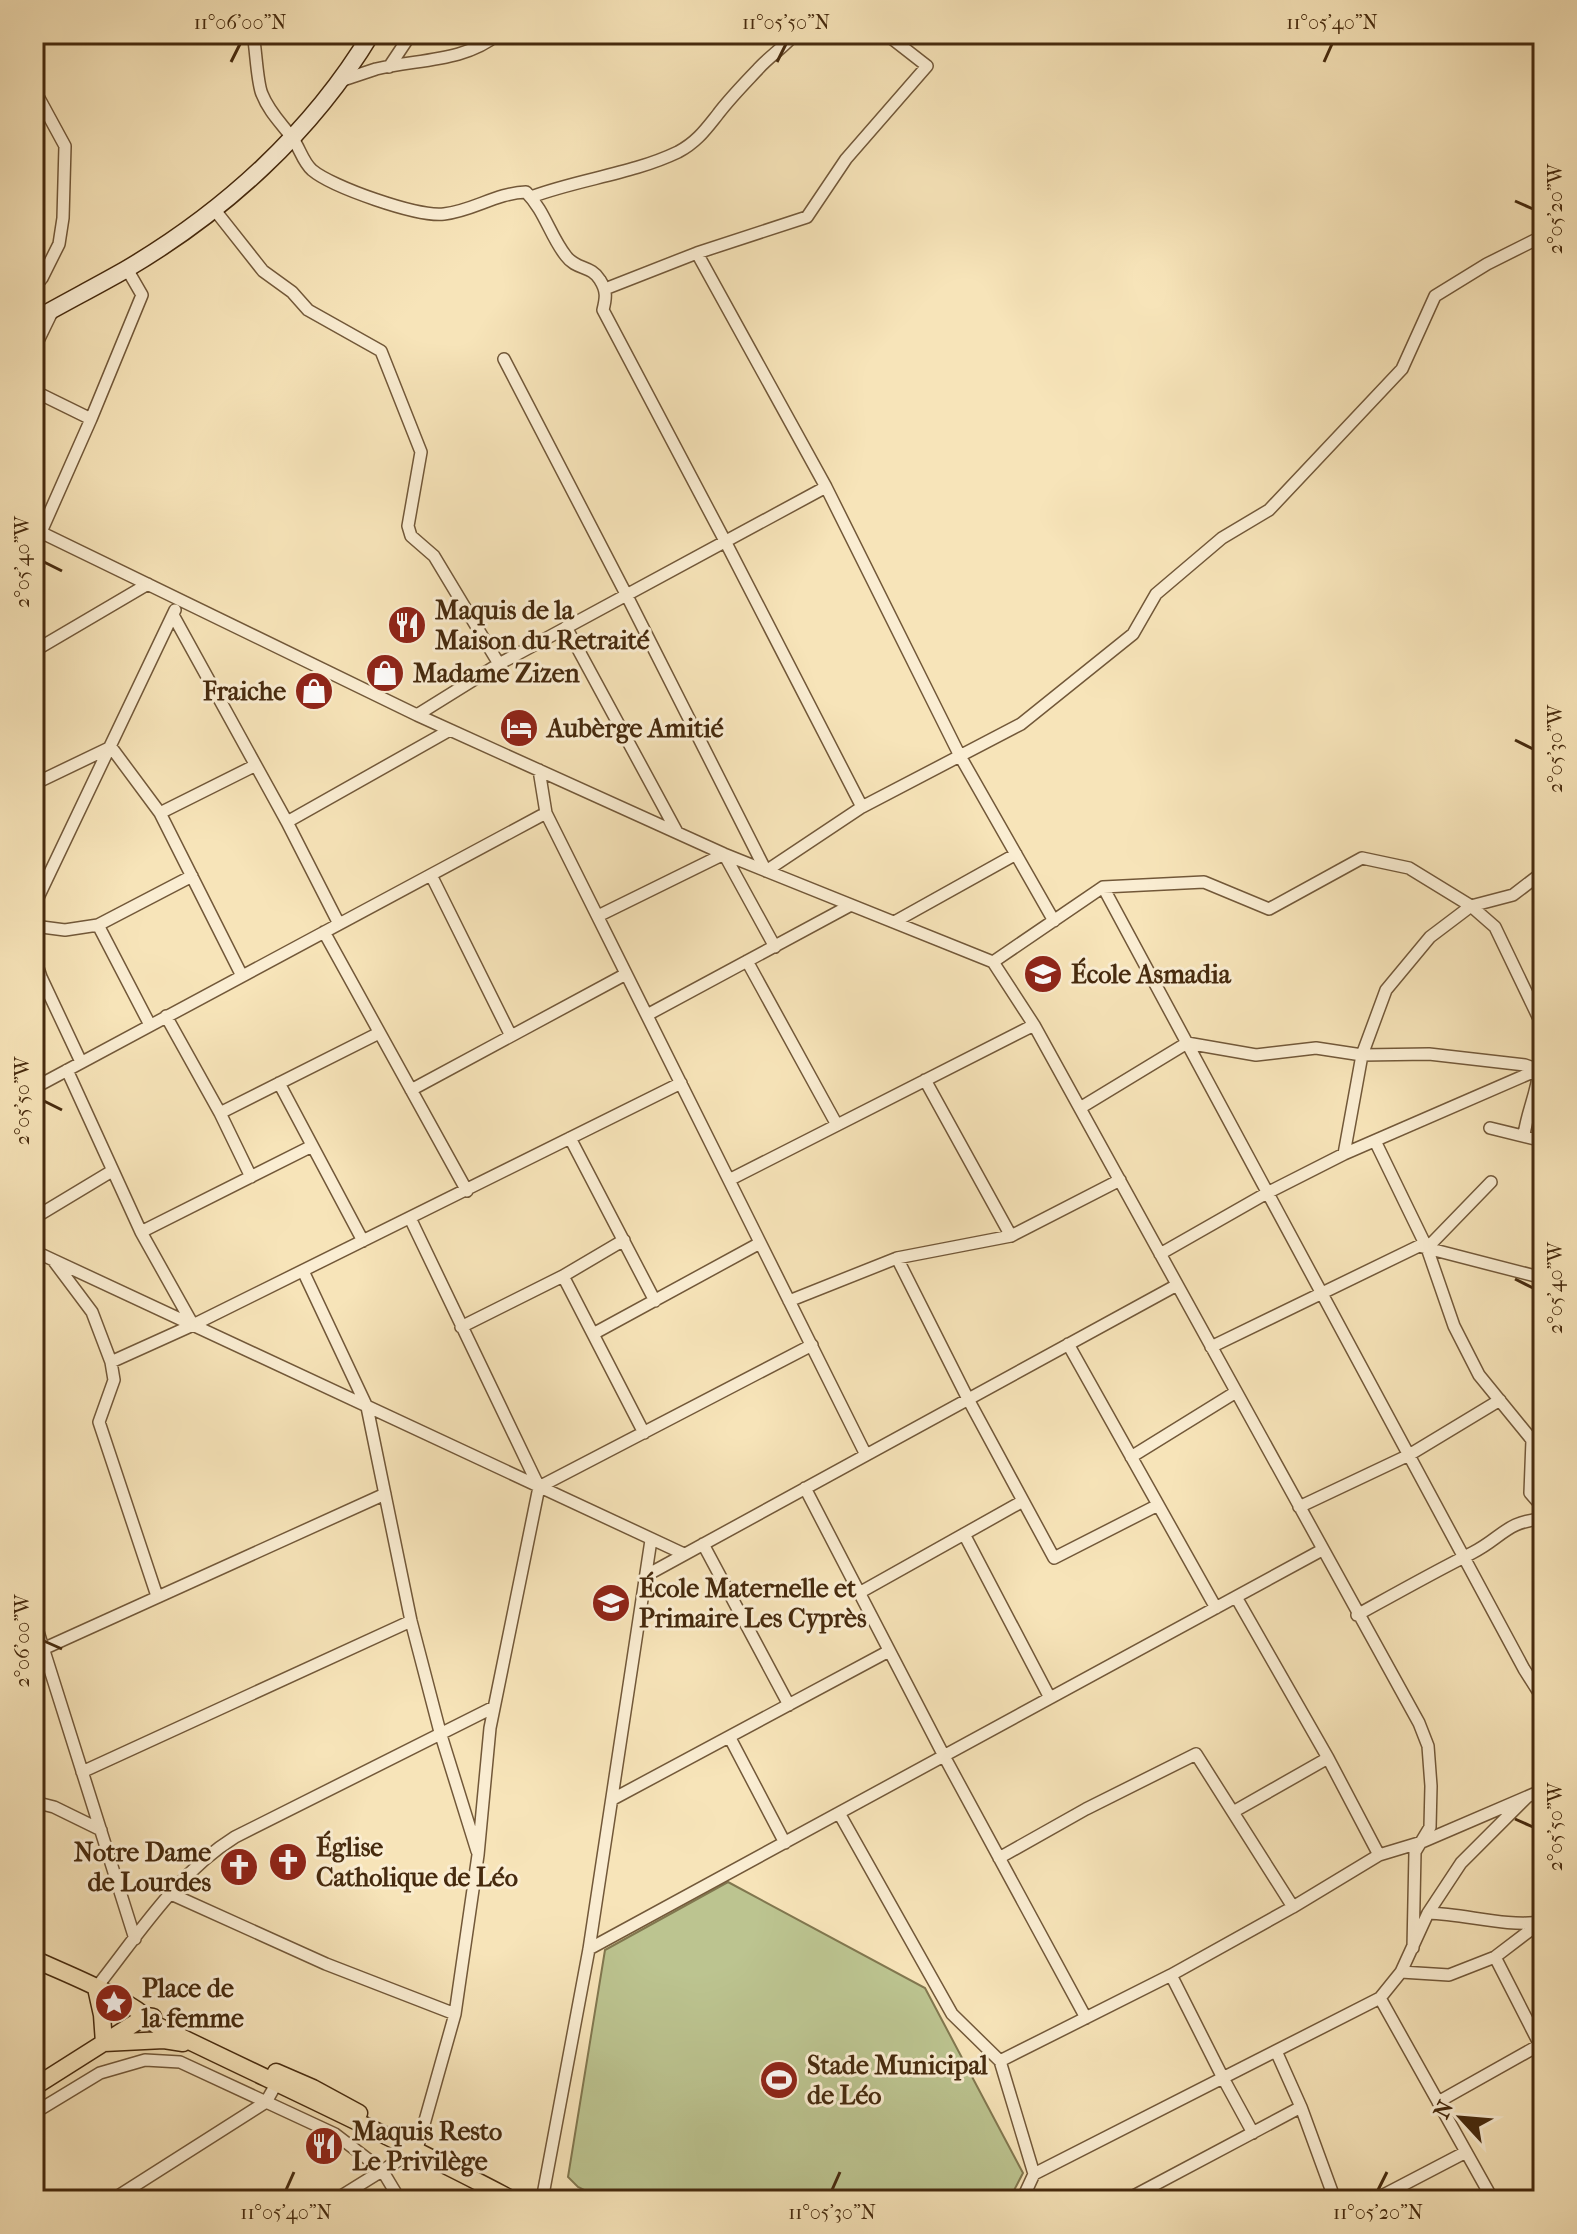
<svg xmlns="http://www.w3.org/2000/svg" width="1577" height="2234" viewBox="0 0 1577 2234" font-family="'IM FELL French Canon',serif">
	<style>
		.green { fill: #bcc490; stroke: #81774f; stroke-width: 2 }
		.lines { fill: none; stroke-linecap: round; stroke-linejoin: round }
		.street-casing { stroke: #725839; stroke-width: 14 }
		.secondary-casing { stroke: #462a0e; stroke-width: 19 }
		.primary-casing { stroke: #462a0e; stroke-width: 19 }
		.street { stroke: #faedd2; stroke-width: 11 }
		.secondary { stroke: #faedd2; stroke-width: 16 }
		.primary { stroke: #f7e4b9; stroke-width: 16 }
		.ticks { fill: none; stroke: #462a0e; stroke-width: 3 }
		.labels { text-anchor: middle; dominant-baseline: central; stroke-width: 6; stroke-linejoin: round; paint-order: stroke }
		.poi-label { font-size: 26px; font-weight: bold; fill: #462a0e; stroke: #faedd2; text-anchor: start }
		.neatline { fill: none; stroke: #462a0e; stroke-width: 3 }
		.ticks-label { font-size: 20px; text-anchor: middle; fill: #462a0e }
	</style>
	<rect width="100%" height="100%" fill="#f7e4b9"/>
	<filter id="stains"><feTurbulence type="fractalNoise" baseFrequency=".0025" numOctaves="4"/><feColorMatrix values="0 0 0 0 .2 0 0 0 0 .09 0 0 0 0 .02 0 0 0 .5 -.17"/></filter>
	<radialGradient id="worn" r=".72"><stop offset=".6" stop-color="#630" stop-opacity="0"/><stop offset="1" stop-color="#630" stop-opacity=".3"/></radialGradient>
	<path class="green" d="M728 1882 925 1988 1023 2173 1009 2200H604L578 2187 568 2177 605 1950Z"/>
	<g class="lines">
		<defs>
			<path id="street" d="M253 34C256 49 257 83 262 94 269 112 282 124 293 139 300 149 303 162 312 170 332 187 417 217 444 214 473 211 496 193 526 192 545 211 550 236 566 256 576 270 591 265 600 280 607 291 606 298 603 310L725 541 862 807
				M389 67 411 34
				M340 81C352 77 364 73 376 69 417 59 465 62 498 34
				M34 89 65 146 63 218 59 244 42 278 34 288
				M531 197C579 179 632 174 678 152 697 142 706 129 718 114 730 98 745 83 759 68 770 56 784 47 795 34
				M214 209 263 271 292 292 308 310 381 351 421 452 408 526 411 536 434 556 499 664
				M697 253 826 487 960 756 1054 921
				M605 289 697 253 807 217 846 159 927 66 886 34
				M34 349 53 310
				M504 359 626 594 766 871 862 807 1021 724 1133 634 1156 594 1222 538 1269 510 1402 369 1435 296 1487 264 1543 236
				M34 391 91 419
				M34 529 417 715 724 854 993 962 1034 1025 1419 1723 1428 1746 1431 1786 1430 1827 1415 1852 1413 1948
				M41 532 91 419 142 295 127 269
				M173 615 287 822 339 924
				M566 627 677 832
				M34 651 148 584
				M417 715 499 664 826 487
				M539 770 546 813 866 1455
				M34 784 111 747 160 813 242 976
				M160 813 254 766
				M287 822 450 730
				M431 875 511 1036
				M1103 887 1524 1669 1543 1699
				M34 906 175 610
				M598 916 724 854 775 947
				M896 921 1016 854
				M98 925 150 1025
				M34 926 65 930 98 925 192 876
				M324 932 467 1191
				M34 956 41 977 81 1062
				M747 961 837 1125
				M993 962 1103 887 1204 882 1269 909 1362 858 1409 868 1471 906 1495 927 1543 1027
				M647 1015 851 905
				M166 1016 220 1113 251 1177
				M67 1070 141 1232 193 1325
				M925 1080 1011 1236
				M279 1083 363 1241
				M34 1088 546 813
				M411 1090 626 974
				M1080 1108 1187 1043 1256 1055 1316 1048 1362 1055 1429 1054 1525 1065 1539 1070C1537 1093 1527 1112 1524 1135
				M220 1113 379 1033
				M1490 1128 1543 1141
				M570 1138 655 1301
				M1375 1141 1427 1248 1454 1326 1479 1375 1532 1440 1530 1493 1543 1508
				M1344 1154 1362 1055 1386 990 1430 937 1471 906 1513 895 1543 872
				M729 1180 1034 1025
				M34 1218 112 1171
				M141 1232 312 1146
				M1427 1248 1491 1182
				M34 1251 684 1554
				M1160 1254 1267 1193 1344 1154 1542 1068
				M897 1258 968 1399 1054 1558 1158 1505
				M53 1260 92 1312 111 1362 114 1380 99 1422 157 1596
				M303 1271 367 1407 411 1621 440 1732 477 1851
				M563 1276 644 1433
				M789 1301 897 1258 1011 1236 1120 1180
				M461 1327 563 1276 624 1240
				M593 1334 760 1243
				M1068 1344 1216 1608
				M1211 1347 1419 1246 1543 1278
				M111 1362 193 1325 681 1083
				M1532 1440 1543 1428
				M1131 1457 1236 1392
				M539 1487 812 1345
				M805 1488 944 1756 1086 2018
				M1299 1507 1409 1455 1500 1400
				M964 1534 1050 1698
				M703 1544 789 1705
				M647 1575 1177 1285
				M859 1593 1023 1501
				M1236 1597 1328 1758 1379 1855
				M1357 1615C1395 1594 1434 1572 1472 1553 1502 1538 1506 1521 1543 1519
				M34 1619 135 1939
				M43 1649 385 1494
				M730 1738 785 1843
				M82 1772 411 1621
				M613 1799 889 1651
				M34 1802 54 1807 101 1830
				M1233 1812 1328 1758
				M839 1813 952 2014 1000 2061 1034 2174
				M999 1858 1086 1809 1196 1754 1293 1907
				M171 1894 326 1964 455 2014
				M1428 1913C1467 1914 1503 1927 1542 1922
				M589 1949 1322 1550
				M1495 1957 1543 2051
				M1401 1972 1449 1975 1495 1957 1541 1922
				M1171 1975 1223 2078 1253 2133
				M96 1988C138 1935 177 1873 235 1837L494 1707
				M1380 1998 1493 2200
				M1276 2051 1301 2107 1335 2200
				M1000 2061 1171 1975 1293 1907 1379 1855 1422 1842 1543 1790
				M1438 2102 1543 2043
				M34 2113 100 2073 145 2060 180 2062 335 2134 382 2170 400 2200
				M112 2200 266 2102 279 2079
				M335 2200 417 2149 455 2014 478 1855 490 1728 539 1487 410 1218
				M542 2200 589 1949 651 1540
				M1022 2200 1034 2174 1380 1998 1401 1972 1428 1913 1461 1863 1527 1797
				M1126 2200 1301 2107
				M1374 2200 1466 2152"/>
			<path id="secondary" d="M34 320C64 303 95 287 125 270 224 212 312 132 371 34"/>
			<path id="primary" d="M34 1959C73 1977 125 1996 156 2025 275 2083 396 2138 513 2200
				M96 1988 102 2015 104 2043 164 2040 183 2043
				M276 2072 313 2088 359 2113
				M34 2087 146 2016 153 2017"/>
		</defs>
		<use href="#street" class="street-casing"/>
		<use href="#secondary" class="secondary-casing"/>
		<use href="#primary" class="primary-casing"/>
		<use href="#street" class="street"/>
		<use href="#secondary" class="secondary"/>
		<use href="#primary" class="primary"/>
	</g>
	<path class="ticks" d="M231 62 240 44M777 62 786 44M1324 62 1332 44M1515 201 1533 209M44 562 62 571M1515 740 1533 749M44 1101 62 1110M1515 1279 1533 1288M44 1641 62 1649M1515 1819 1533 1827M286 2190 294 2172M832 2190 840 2172M1378 2190 1387 2172"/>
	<defs>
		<symbol id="restaurant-disc" viewBox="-11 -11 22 22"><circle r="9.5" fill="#8f2418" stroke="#faedd2"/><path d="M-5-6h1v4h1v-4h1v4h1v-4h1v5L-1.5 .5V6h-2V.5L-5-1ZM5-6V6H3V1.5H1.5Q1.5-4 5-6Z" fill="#fff"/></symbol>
		<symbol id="shop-disc" viewBox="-11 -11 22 22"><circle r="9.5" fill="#8f2418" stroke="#faedd2"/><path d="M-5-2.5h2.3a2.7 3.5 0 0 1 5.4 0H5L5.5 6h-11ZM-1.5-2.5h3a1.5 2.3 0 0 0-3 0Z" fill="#fff"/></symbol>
		<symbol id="hotel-disc" viewBox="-11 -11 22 22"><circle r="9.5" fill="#8f2418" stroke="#faedd2"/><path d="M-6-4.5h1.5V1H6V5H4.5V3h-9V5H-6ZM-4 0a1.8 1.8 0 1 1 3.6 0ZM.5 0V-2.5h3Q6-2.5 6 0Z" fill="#fff"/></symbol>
		<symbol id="school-disc" viewBox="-11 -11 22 22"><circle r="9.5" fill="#8f2418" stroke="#faedd2"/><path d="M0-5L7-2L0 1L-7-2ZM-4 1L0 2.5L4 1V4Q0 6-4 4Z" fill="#fff"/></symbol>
		<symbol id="church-disc" viewBox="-11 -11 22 22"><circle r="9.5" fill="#8f2418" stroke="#faedd2"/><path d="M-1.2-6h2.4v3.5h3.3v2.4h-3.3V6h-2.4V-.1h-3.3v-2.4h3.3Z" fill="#fff"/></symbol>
		<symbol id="sight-disc" viewBox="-11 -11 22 22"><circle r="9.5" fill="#8f2418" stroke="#faedd2"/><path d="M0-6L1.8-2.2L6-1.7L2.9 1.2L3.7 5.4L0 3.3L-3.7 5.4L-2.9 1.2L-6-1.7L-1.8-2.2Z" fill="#fff"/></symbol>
		<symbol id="stadium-disc" viewBox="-11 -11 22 22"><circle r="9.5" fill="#8f2418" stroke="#faedd2"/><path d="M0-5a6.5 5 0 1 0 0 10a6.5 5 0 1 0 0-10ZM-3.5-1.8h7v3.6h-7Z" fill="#fff"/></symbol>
	</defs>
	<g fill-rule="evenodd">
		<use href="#restaurant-disc" x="385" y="603" width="44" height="44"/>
		<use href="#shop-disc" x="363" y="651" width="44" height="44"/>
		<use href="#shop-disc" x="292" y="669" width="44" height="44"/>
		<use href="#hotel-disc" x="497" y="706" width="44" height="44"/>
		<use href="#school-disc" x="1021" y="952" width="44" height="44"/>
		<use href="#school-disc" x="589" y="1581" width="44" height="44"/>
		<use href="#church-disc" x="266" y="1840" width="44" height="44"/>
		<use href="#church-disc" x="217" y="1845" width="44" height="44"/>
		<use href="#sight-disc" x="92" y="1981" width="44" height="44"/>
		<use href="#stadium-disc" x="757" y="2058" width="44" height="44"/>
		<use href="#restaurant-disc" x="302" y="2124" width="44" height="44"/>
	</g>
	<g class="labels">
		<g class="poi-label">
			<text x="435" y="610">Maquis de la<tspan x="435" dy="30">Maison du Retraité</tspan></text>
			<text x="413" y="673">Madame Zizen</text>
			<text x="286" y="691" text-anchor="end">Fraiche</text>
			<text x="547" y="728">Aubèrge Amitié</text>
			<text x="1071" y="974">École Asmadia</text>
			<text x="639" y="1588">École Maternelle et<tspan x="639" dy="30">Primaire Les Cyprès</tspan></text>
			<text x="316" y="1847">Église<tspan x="316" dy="30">Catholique de Léo</tspan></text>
			<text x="211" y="1852" text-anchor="end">Notre Dame<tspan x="211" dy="30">de Lourdes</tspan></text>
			<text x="142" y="1988">Place de<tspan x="142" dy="30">la femme</tspan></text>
			<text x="807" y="2065">Stade Municipal<tspan x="807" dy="30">de Léo</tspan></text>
			<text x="352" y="2131">Maquis Resto<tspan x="352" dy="30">Le Privilège</tspan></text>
		</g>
	</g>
	<rect width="1577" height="2234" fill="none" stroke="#f7e4b9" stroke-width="88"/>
	<g transform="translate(1461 2118) rotate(296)" stroke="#faedd2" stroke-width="6" paint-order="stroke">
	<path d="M0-6L14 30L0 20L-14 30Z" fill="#462a0e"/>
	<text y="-12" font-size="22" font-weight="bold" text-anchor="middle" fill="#462a0e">N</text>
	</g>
	<rect x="44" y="44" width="1489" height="2146" class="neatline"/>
	<g class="ticks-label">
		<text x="240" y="29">11°06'00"N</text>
		<text x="786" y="29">11°05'50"N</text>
		<text x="1332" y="29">11°05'40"N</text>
		<text transform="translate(1555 209) rotate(-90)" y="7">2°05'20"W</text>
		<text transform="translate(22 562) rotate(-90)" y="7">2°05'40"W</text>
		<text transform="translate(1555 749) rotate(-90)" y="7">2°05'30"W</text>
		<text transform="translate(22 1101) rotate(-90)" y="7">2°05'50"W</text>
		<text transform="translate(1555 1288) rotate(-90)" y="7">2°05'40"W</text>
		<text transform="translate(22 1641) rotate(-90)" y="7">2°06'00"W</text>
		<text transform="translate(1555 1827) rotate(-90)" y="7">2°05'50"W</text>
		<text x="286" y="2219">11°05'40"N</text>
		<text x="832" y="2219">11°05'30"N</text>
		<text x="1378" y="2219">11°05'20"N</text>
	</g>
	<rect width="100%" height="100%" filter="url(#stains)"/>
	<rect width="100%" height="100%" fill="url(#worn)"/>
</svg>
